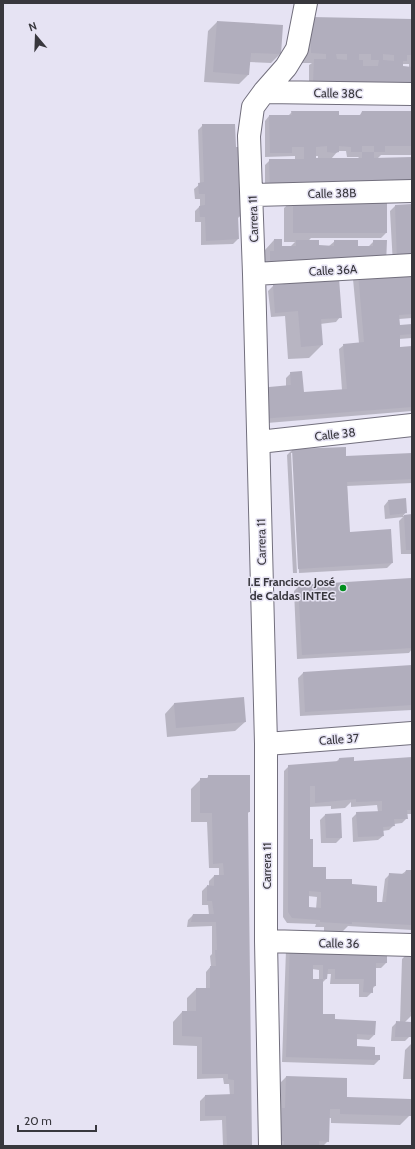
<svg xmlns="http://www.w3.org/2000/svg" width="415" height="1149" viewBox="0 0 415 1149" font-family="Cabin,sans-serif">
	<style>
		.shadow { fill: #0003; fill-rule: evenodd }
		.building { fill: #b1aebd; fill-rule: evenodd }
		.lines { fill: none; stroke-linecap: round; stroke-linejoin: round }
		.minor-casing { stroke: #726f7d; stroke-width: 24 }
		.minor { stroke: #fff; stroke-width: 22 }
		.poi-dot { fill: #018e1e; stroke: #e6e3f3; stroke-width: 1.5 }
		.labels { text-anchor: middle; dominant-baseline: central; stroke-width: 3; stroke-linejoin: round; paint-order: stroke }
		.street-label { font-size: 12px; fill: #38373d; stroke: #e6e3f3 }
		.poi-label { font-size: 12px; font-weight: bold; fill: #38373d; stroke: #e6e3f3; text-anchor: end }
	</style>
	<rect width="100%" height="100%" fill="#e6e3f3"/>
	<path class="shadow" d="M412 20V89L309 90V65L312 63H302V27ZM402 64H409V67H402Z
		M217 22 280 54 271 63 249 62 248 75 239 84 204 82 208 31Z
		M292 112 338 116H359L362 112H412V195L354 200 386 233 381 238H311L308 241 318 246H329L335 241 357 247 369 246 374 241H386L298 277 261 262 265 258V250L274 240 281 247 291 246 295 242H284V208L292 201 265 191V165L270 160H295V156L265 157V121L269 116H288ZM338 151H346L347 157H359L357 159H331ZM381 155H411L412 158 377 159ZM315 156H318V159L315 161Z
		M203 125 240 216 237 219 238 239 233 244 201 245V222H195V211L200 206V199H195L194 189 200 184 198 130Z
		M412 205V265H393L390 211 395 206Z
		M412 267V318L399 319V326L412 325V338L399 339V348L412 347V411L255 424 286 386V378L291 373 303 394 342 390 339 349 344 345 359 343 353 279Z
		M296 279 340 317 336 322 320 324 322 345 309 358 288 359 285 316 271 317 268 291 273 286 290 285Z
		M292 450 345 457 412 454V483L347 486 349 533 392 563 387 568 299 573 293 453H291L297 573H293L287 455Z
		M388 501 406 512 403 516 412 515V554H401L399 521 403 517 385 519 384 506Z
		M410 579 412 649 409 653 297 659 294 591 299 586Z
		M412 666V710L300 716 298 678 303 673Z
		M243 698 245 722 235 731 167 737 165 714 174 704Z
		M353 758V763L412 758V814H407V818L402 823 394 824V825L389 830 382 831 383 836 378 840 353 842 352 818 357 813 378 812 377 805 351 807V802L345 808 331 809V806L309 807V840L312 868 325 880 351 885 376 902 382 903 385 879 390 874H402L406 871H412V930L348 926 341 933 324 932V927H315L316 924 287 923 283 917 284 771 289 766 336 762 339 759ZM308 896 317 897 316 909 308 908Z
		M209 776 249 812 247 814 251 1146H223L222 1120 200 1121V1101L205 1096H230L229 1084H224L223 1078 197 1079V1046L173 1045V1022L182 1012H187V998L196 989H206V972L211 966 210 956 212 954V926L187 927 188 920 193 915H209L208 905H202V891L207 886 209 887V881L214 876H219V868H209L207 822H191V789L201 779H206Z
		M325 815 341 838 336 843H321L320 820Z
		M286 950H386V963L381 968H375V986L372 989V992L367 997H359V984H330L331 974H327L326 979 322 983V1015L374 1035 369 1040 356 1039V1047L374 1056H379V1060L374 1065 282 1062ZM312 969 319 970V980H312Z
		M411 950 412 1015 405 1022 410 1036 405 1041H391L392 1027 397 1022H400L402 959Z
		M412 1043V1079H403L405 1050Z
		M286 1077 346 1079V1097L410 1115 400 1125 331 1123V1118H328V1141L323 1146H272L276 1106 281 1102V1082Z"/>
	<path class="building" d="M311 17 412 19V55H407V61H403V66L412 67V85L313 83 314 59H326V54L311 53ZM336 54H347V60L337 59ZM359 54H371V60H379L378 66H363V60H359ZM383 54 394 55V61L383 60Z
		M217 21 283 25 281 54 251 53 249 75 213 72Z
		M291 111H339V115H361L362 111H412V146H385V152H374V146H362V152H351V147L339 146V152L335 153 327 152V146L316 147V158H362V152H374V158L412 157V191L270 192 269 159H304V147H292V153H270L269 115H292Z
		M202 124H235L236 147H239L241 217 238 216 239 239 206 241 205 217H200L199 206 205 205V194H199L198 183 204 182Z
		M293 201 387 202V233H293Z
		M412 204V260H397L395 205Z
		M274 239H282V246H296V240H319V245L334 246V240H358V246H373V240H387L386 265 270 264V251H274Z
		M412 266V314L399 315 400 325 412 324V334L400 335V347L412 346V407L260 419 258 388 291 385 290 372 302 371 304 392 347 389 343 344 364 342 358 273Z
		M296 278H339L342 318 321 319 323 345 301 347 298 311 275 313 273 285 296 283Z
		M346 447V456L412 453V479L347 482 350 532 391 529 393 563 298 569 292 449Z
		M406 498 407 513 390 515 388 500Z
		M412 514V550H406L404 515Z
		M411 578 412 648 302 655 298 585Z
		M412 665V705L305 712 303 672Z
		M244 697 246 722 176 728 174 703Z
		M354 757V761L412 757V810H407L408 819H394L395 826 383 827 384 836 358 837 356 812 382 811V801L356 802V799L315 803V786H310V839H313V867H326V879H352V884L377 886V902H386L389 873 405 874 406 870H412V925L352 922V924L320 922V920L292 918 288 912V765L339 761V758ZM309 891 321 892V908L309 907Z
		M208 775H250V812H248L252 1146H227L226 1116H205V1095L234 1094V1080L228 1079V1074H202V1037L182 1036V1011H196V988H210V966H216L215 950H217L216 922H191L193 914H214L212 901H207V885L214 886V875H224L223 863 213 864 212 813H200V778H208Z
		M341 813 342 838H326L325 814Z
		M290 944 387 949V963H376V986H373V993L363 992 364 979H335V969H328L327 979H323V965H313V979H323V1014H335V1019L376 1021 375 1035 357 1034V1046L375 1047V1055H380V1060L286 1057Z
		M411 963H412V1012H410Z
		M396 1021 411 1022V1037H395Z
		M286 1076 347 1078V1097L411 1099V1116L340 1114V1109H330L329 1142 319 1141V1146H284V1141H281L282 1108H285Z"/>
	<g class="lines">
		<defs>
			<path id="minor" d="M264 92 412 94
				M252 195 412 191
				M254 274 412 265
				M259 442 412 425
				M266 744 412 733
				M266 941 412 945
				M270 1146 266 941V744L254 274 249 136 253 107 264 92 286 67 297 49 306 3"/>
		</defs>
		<use href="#minor" class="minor-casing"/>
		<use href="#minor" class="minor"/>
	</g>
	<circle class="poi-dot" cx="343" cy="588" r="4"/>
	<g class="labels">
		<g class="street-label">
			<text transform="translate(338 93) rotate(1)">Calle 38C</text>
			<text transform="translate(332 193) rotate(-1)">Calle 38B</text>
			<text transform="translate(253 219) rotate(-92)">Carrera 11</text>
			<text transform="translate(333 270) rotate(-3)">Calle 36A</text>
			<text transform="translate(335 434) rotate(-6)">Calle 38</text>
			<text transform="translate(261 542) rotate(-91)">Carrera 11</text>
			<text transform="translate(339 739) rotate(-4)">Calle 37</text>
			<text transform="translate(266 866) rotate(-90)">Carrera 11</text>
			<text transform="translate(339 943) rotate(1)">Calle 36</text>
		</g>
		<g class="poi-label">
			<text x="335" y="581">I.E Francisco José<tspan x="335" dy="14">de Caldas INTEC</tspan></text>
		</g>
	</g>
	<rect width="415" height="1149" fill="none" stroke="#38373d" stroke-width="8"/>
	<g transform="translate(36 36) rotate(341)" stroke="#e6e3f3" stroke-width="3" paint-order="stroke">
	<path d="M0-3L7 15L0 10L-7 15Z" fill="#38373d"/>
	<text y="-6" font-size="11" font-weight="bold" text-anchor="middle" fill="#38373d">N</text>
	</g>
	<path d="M18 1125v6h78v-6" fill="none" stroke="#38373d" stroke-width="2"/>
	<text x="24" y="1125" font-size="12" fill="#38373d" stroke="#e6e3f3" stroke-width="3" paint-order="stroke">20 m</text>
</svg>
